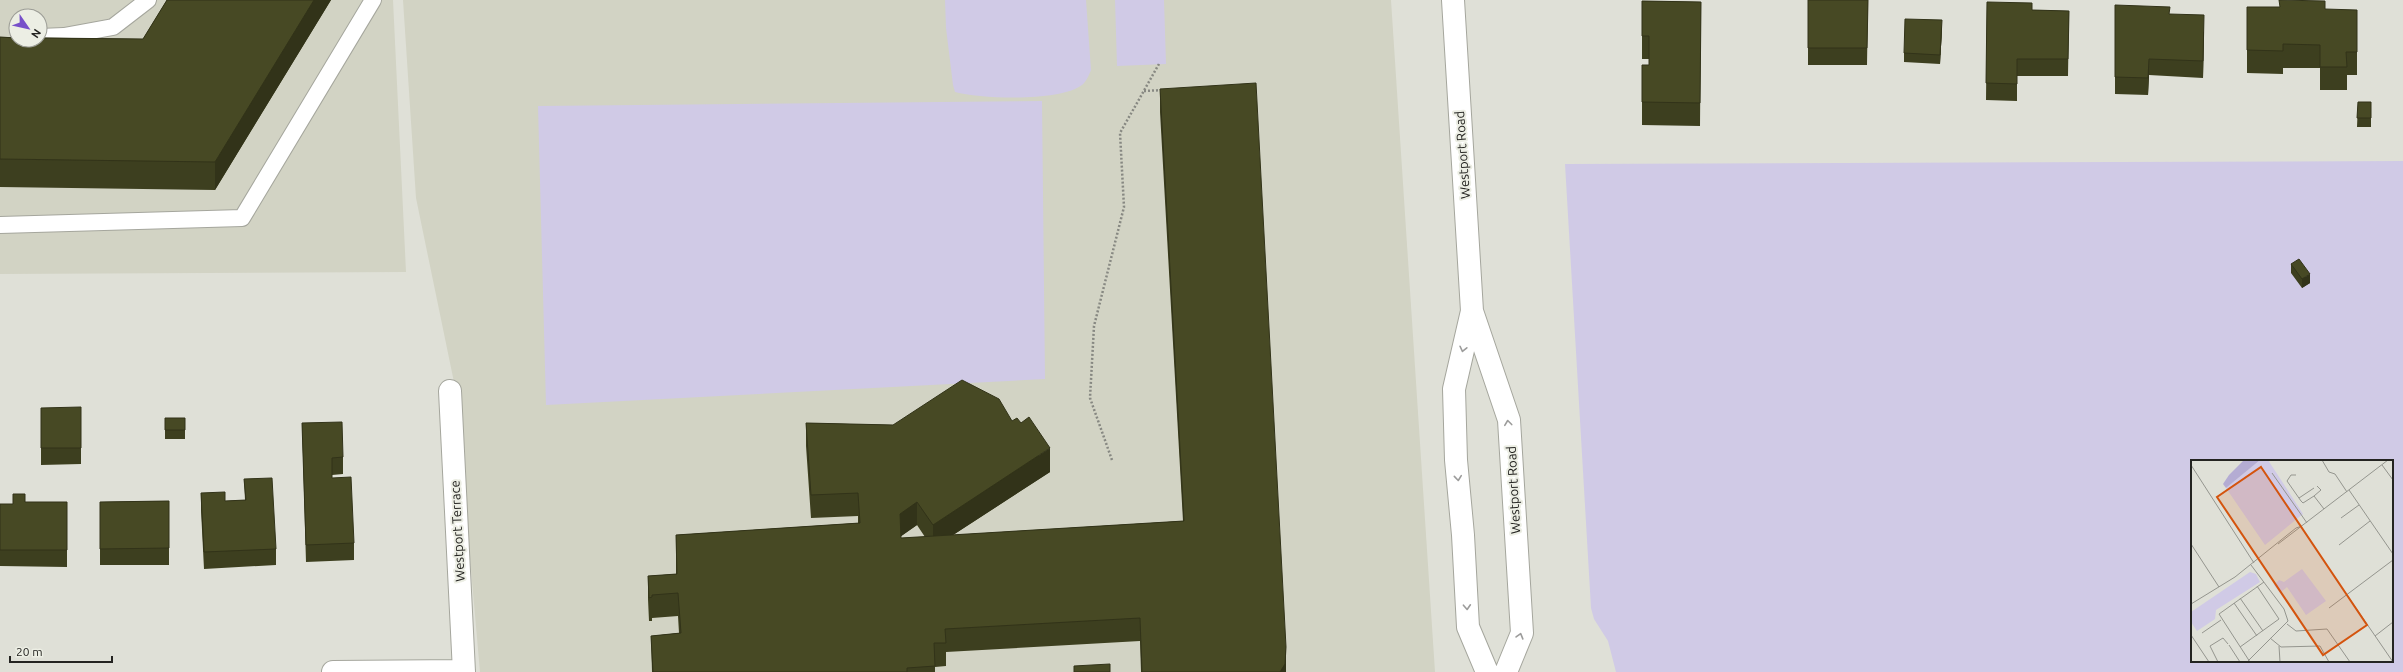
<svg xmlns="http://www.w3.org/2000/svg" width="2403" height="672" viewBox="0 0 2403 672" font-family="Ubuntu,sans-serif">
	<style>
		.built { fill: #d2d3c4; fill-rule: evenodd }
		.green { fill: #d0cae6; fill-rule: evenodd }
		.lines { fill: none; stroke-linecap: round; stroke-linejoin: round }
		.service-casing { stroke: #a5a69d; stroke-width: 18 }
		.minor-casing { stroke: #a5a69d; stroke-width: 24 }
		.secondary-casing { stroke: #a5a69d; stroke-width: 24 }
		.path { stroke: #878882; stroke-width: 2.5; stroke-dasharray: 2 2; stroke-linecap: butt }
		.service { stroke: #fff; stroke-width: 16 }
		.minor { stroke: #fff; stroke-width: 22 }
		.secondary { stroke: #fff; stroke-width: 22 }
		.wall { fill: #3d3f1f; fill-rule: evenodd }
		.shaded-wall { fill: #323319 }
		.building { fill: #474924; stroke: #323319 }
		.oneway { stroke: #9c9c9b }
		.labels { text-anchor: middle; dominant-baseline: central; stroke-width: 4; stroke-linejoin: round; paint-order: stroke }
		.street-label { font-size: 13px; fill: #242421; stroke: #eceee4 }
		.inset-road { fill: none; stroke: #94958e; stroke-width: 1 }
		.view { fill: #d4540e; fill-opacity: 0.15; stroke: #d4540e; stroke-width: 2 }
		.inset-edge { fill: none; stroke: #242421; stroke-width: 2 }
	</style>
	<rect width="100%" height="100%" fill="#dfe0d7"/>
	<path class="built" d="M0 0H393L406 272 0 274ZM16 16H40V40H16Z
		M403 0H1391L1435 672H480L455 387 416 198Z"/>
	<path class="green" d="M945 0H1086L1091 70C1089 75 1086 82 1082 85 1060 102 982 99 955 92L953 85 946 28Z
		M1115 0H1164L1166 64 1117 66Z
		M1042 101 1045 379 546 405 538 106Z
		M2403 161V672H1616L1608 641 1594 619 1591 608 1565 164ZM2192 461H2392V661H2192Z"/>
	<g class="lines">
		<defs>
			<path id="service" d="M40 37 64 36 113 27 148 0
				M0 225 242 218 373 0"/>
			<path id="minor" d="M450 391 464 672
				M333 672 464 671"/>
			<path id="secondary" d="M1453 0 1472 311 1509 420 1522 633 1506 672
				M1472 311 1454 389 1456 460 1463 535 1468 627 1487 672"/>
		</defs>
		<use href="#service" class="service-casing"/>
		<use href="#minor" class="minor-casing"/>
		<use href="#secondary" class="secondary-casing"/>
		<path class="path" d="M1144 91 1164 90
			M1112 460 1090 398 1094 326 1124 207 1120 133 1159 64"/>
		<use href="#service" class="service"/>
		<use href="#minor" class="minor"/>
		<use href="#secondary" class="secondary"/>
	</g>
	<path class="wall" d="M167 0H331L215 190 0 187V37L143 39Z
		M1808 0H1868L1867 65H1808Z
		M1642 1 1701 2 1700 126 1642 125V65H1649V59H1642Z
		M1987 2 2032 10 2069 11 2068 76H2017V101L1986 100Z
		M2115 5 2170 14 2204 32 2203 78 2149 75 2148 95 2115 94Z
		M2247 7 2325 9 2357 33V75H2347V90H2320V68H2283V74L2247 73Z
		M1942 29 1940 64 1904 62V53Z
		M1160 89 1286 672H1141L1140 641 946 652V666L935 667V672H652L651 636 679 633 678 616 652 618V621H649L648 599V576L676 574V535L858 523V516L811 518 806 446V423L893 425 1012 421 1050 472 953 535 1183 521 1160 112ZM917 525 925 537 901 538V536Z
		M2358 102H2371V127H2357Z
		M2291 264 2310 283 2302 288 2291 273Z
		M41 408 81 448V464L41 465Z
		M165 418H185V439H165Z
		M302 423 343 457V474L332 475V478L354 543V560L306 562Z
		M244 479 276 549V565L204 569 201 510V493L225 501 245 500Z
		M13 494 25 502H67V567L0 566V504H13Z
		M169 501V565H100V502Z"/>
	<path class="shaded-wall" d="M314 0H331L215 190V162Z
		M2204 15V32L2203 78V61Z
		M1942 20V29L1940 64V55Z
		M2149 59V75L2148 95V78Z
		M2310 274V283L2302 288V279Z
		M1050 448V472L933 548V525Z
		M917 502V525L900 537V514Z
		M1286 647V672H1280Z"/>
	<path class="building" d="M167 0H314L215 162 0 159V37L16 38V40H40V38L143 39Z
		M1808 0H1868L1867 48H1808Z
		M2279 0 2325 1V9L2357 10V52H2346L2347 67H2320V45L2283 44V51L2247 50V7H2280Z
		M1642 1 1701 2 1700 103 1642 102V65H1649V36H1642Z
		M1987 2 2032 3V10L2069 11 2068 59H2017V84L1986 83Z
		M2115 5 2170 7 2169 14 2204 15 2203 61 2149 59 2148 78 2115 77Z
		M1905 19 1942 20 1940 55 1904 53Z
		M1256 83 1286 647 1285 664 1280 672H1142L1140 618 945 629 946 643H934L935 666 907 668V672H653L651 636 681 633 678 593 652 595V597L649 598 648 576 677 574 676 535 860 523 858 493 811 495 806 423 893 425 962 380 999 399 1012 421 1017 418 1021 423 1029 417 1050 448 933 525 917 502 900 514 901 538 1184 521 1160 89Z
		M2358 102H2371V118H2357Z
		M2299 259 2310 274 2302 279 2291 264Z
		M81 407V448H41V408Z
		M165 418H185V430H165Z
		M342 422 343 457 332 458V478L351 477 354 543 306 545 302 423Z
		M272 478 276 549 204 552 201 493 225 492V501L246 500 244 479Z
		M13 494H25V502H67V550H0V504H13Z
		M169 501V548L100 549V502Z
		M1110 664V672H1074V666Z"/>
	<defs><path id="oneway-chevron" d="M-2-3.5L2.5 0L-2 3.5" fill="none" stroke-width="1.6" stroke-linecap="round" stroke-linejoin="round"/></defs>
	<g class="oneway">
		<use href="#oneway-chevron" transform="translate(1463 349) rotate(103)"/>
		<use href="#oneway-chevron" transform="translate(1508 423) rotate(-97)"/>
		<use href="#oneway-chevron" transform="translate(1458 478) rotate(84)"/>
		<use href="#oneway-chevron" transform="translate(1467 607) rotate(87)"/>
		<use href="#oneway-chevron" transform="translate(1520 636) rotate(-74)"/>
	</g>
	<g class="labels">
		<g class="street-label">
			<text transform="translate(1462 155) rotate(-94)">Westport Road</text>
			<text transform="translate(1513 490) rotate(-93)">Westport Road</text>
			<text transform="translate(457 531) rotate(-93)">Westport Terrace</text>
		</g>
	</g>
	<g transform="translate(2191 460)">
		<rect width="202" height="202" fill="#dfe0d7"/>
		<path d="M69 0H77L112 54 74 85 35 28ZM111 109 135 141 115 155 96 127 89 133 83 125 88 120 93 122ZM59 112 65 114 69 122 25 150 24 159 6 171 0 162V152Z" fill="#d0cae6"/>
		<path d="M53 0H69L35 28 32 24 38 15Z" fill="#b4acd3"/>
		<path class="inset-road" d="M131 0 138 12 144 14 156 32M0 5 63 103M191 5 202 20M81 13 116 63M105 15H100L96 21 110 41 112 43 123 36 133 49M158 30 202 94M123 36 130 30 126 26M108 38 123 28M150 58 168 45M0 84 28 127M87 84 197 0M148 85 179 61M156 135 202 202M49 138 72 171M43 143 66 176M0 144 44 117 105 68 111 66M138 148 202 100M96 164 105 171 136 169 159 202M11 173 30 160M0 175 18 202M184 176 202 162M79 178 90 187 129 186 138 202M38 185 49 202M88 186 89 202M49 187 88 159 66 126M27 202 19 186 32 178 37 184M56 202 97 161 93 149 60 105M59 202 28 154 73 122"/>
		<path class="view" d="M70 7 176 165 132 195 26 37Z"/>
		<rect width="202" height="202" class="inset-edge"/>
	</g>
	<g transform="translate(28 28) rotate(124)"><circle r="19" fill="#eceee4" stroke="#9c9d96"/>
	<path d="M0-3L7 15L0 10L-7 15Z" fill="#7750c9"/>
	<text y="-6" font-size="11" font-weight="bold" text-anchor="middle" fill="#242421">N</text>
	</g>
	<path d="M10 656v6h102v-6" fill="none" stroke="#242421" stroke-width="2"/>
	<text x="16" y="656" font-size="12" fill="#242421" stroke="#eceee4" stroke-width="3" paint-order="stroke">20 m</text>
</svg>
